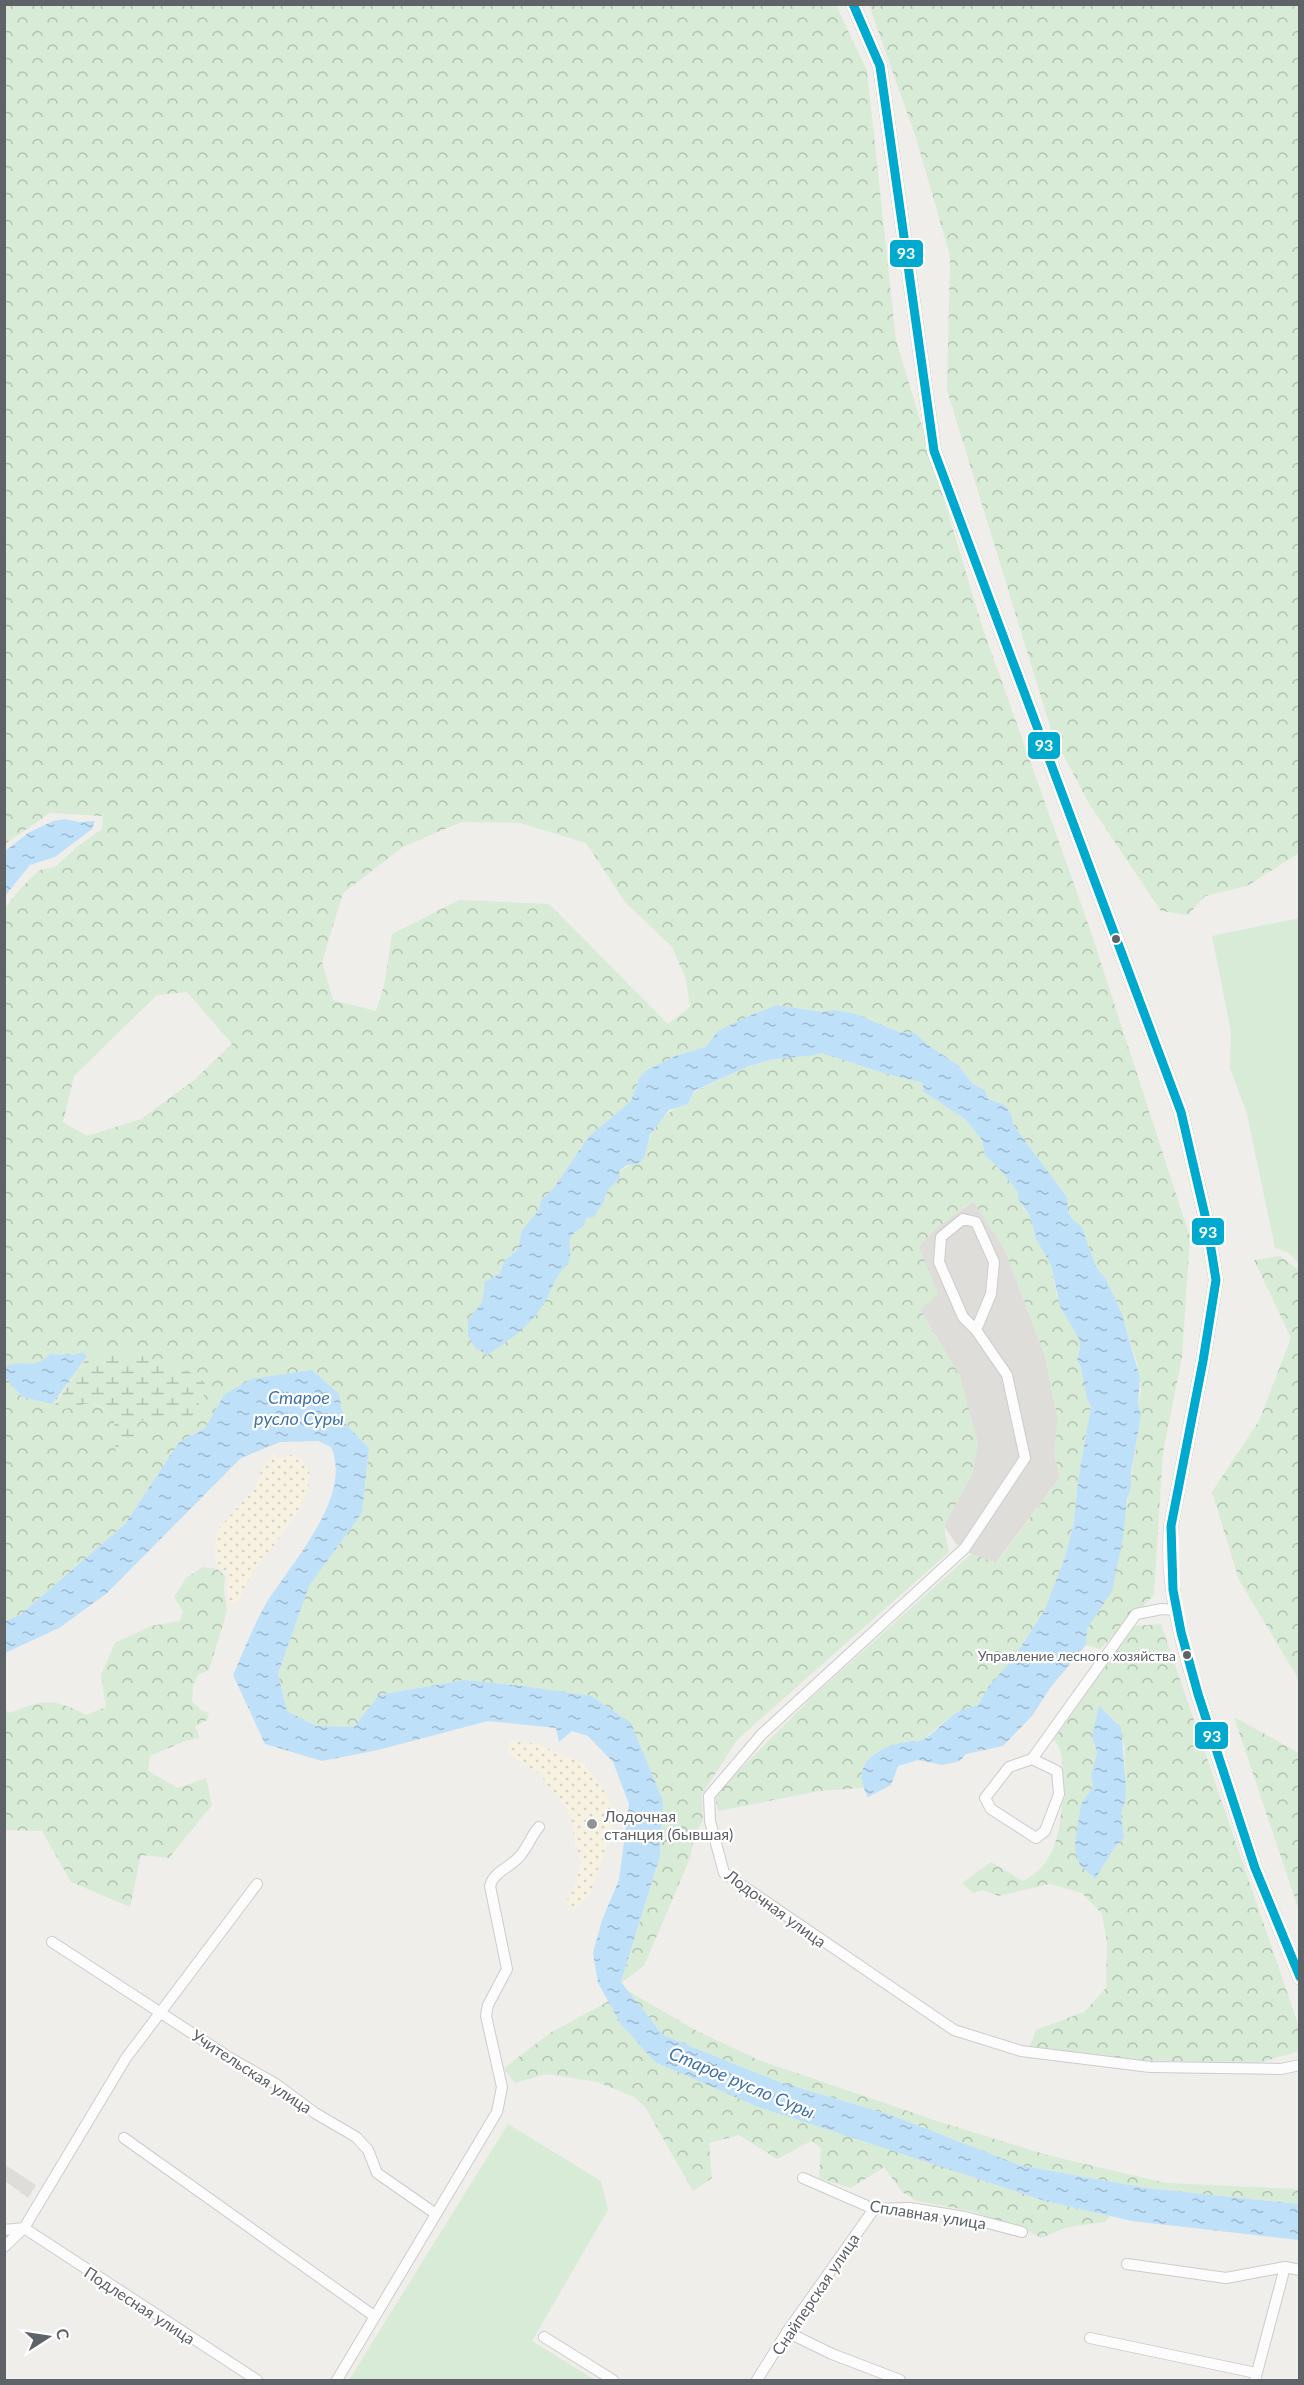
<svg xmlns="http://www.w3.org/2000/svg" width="1304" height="2385" viewBox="0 0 1304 2385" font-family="Lato,sans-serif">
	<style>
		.industrial { fill: #dfddda }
		.grass { fill: #d8ebd6 }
		.forest { fill: url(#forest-crowns); fill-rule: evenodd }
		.wetland { fill: url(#wetland-marsh) }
		.sand { fill: url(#sand-dots) }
		.water { fill: url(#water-ripples) }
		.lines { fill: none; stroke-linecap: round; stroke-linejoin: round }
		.street-casing { stroke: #cbcccc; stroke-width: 12 }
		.secondary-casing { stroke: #cacacb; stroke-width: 15 }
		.street { stroke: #fdfcfc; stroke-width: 10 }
		.secondary { stroke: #fdfcfc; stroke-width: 14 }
		.bus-1-casing { stroke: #fff; stroke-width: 14 }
		.bus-1 { stroke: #00a9ce; stroke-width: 9 }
		.bus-dot { fill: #5f6368; stroke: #fff; stroke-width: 2 }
		.poi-dot { fill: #919496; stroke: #fff; stroke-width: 2 }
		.labels { text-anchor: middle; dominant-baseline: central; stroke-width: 4.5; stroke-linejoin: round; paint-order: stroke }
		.bus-label { font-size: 14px; fill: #5f6368; stroke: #fff; text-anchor: end }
		.poi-label { font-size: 16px; fill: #5f6368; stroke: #fff; text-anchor: start }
		.street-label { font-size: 16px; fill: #5f6368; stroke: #fff }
		.water-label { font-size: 18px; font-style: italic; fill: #4174aa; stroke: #fff }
		.line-badge { stroke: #fff; stroke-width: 2 }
		.badge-label { font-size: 16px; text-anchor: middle; font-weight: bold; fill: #fff }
	</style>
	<defs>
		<pattern id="forest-crowns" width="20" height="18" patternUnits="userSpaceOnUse" patternTransform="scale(1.5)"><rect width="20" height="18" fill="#d8ebd6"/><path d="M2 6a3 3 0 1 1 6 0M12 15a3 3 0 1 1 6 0" fill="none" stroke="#b2c2b1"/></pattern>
		<pattern id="wetland-marsh" width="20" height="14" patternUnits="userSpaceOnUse" patternTransform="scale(1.5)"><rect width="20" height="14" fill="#d8ebd6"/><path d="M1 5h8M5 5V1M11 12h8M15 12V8" fill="none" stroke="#b2c2b1"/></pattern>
		<pattern id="sand-dots" width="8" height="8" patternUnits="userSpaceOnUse" patternTransform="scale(1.5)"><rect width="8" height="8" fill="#f6f1e1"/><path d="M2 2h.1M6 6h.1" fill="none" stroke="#d5d1c4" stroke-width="1.8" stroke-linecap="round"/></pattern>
		<pattern id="water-ripples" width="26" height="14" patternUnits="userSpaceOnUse" patternTransform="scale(1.5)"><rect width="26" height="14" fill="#bfe0f9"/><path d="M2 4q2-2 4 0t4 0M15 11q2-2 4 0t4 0" fill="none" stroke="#9eb9cd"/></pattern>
	</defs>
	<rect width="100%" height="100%" fill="#efeeea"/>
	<path class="industrial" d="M974 1201 1005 1250 1045 1356 1058 1421 1054 1453 1060 1477 996 1563 971 1554 965 1548 956 1544 944 1526 973 1472 960 1376 920 1310 918 1247 936 1228Z
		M4 2164 36 2185 28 2198 5 2181Z"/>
	<path class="grass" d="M1299 918H1300L1299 1263 1289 1253 1275 1248 1247 1114 1230 1068 1231 1032 1212 936Z
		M508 2124 601 2181 608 2210 532 2341 595 2380H349Z"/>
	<path class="forest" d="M5 5H836L867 71 896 340 982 626 1091 932 1190 1237 1182 1357 1163 1452 1154 1595 1100 1649 1086 1645 1087 1629 1111 1591 1117 1567 1141 1416 1138 1403 1141 1391 1137 1363 1122 1314 1106 1279 1096 1267 1082 1227 1071 1218 1068 1211 1067 1197 1014 1126 1012 1116 1005 1105 988 1099 985 1090 973 1084 958 1065 928 1045 915 1033 899 1032 867 1018 834 1010 822 1012 777 1005 712 1040 706 1047 675 1056 645 1071 631 1101 589 1136 553 1189 542 1200 539 1210 522 1230 518 1249C508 1256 502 1263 499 1274L485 1283 482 1302 468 1320 487 1355 510 1339 544 1303 550 1287 569 1261V1241L574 1232 584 1226 586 1218 594 1217 604 1201 608 1190 614 1184 619 1172 645 1155C649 1132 664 1109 688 1104L694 1092 749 1066 774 1059 809 1056 822 1053 880 1072 914 1079 923 1083 924 1091 966 1120 982 1140 985 1156 996 1165 1018 1192 1022 1207 1030 1216 1036 1239 1051 1265 1057 1297 1079 1339 1080 1349 1077 1359C1085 1375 1084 1392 1091 1407L1078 1480 1074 1522 1065 1557 1044 1611 1012 1660 978 1706 955 1713 922 1740 907 1741 876 1752 863 1779V1788L819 1791 718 1811 715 1795 811 1698 971 1554 997 1563 1060 1477 1054 1453 1058 1421 1045 1356 1005 1250 973 1201 936 1228 919 1247 938 1294 920 1310 960 1376 978 1443 973 1472 944 1526 949 1552 737 1740 702 1794 703 1820 695 1834 690 1858 644 1966 621 1983 660 1856 663 1802 630 1723 591 1696 524 1686 464 1680 379 1695 354 1727 316 1726 287 1711 278 1674 309 1586 362 1513 369 1448 344 1422 339 1394 224 1395 205 1428 179 1442 125 1524 20 1615 5 1621V1377L22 1397 52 1404 87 1356 82 1352 73 1355 50 1354C32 1373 24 1357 5 1369V908L21 888 39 870 55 867 78 846 102 829 103 816 50 813 5 844ZM461 822 520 823 586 843 625 902 672 947 686 979 690 1007 668 1024 549 904 459 900 392 934 384 986 376 1011 333 1000 322 962 343 893 403 847ZM187 992 232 1044 193 1081 141 1119 87 1136 63 1122 74 1076 157 995ZM90 1353 137 1354 158 1363 174 1364 173 1414 134 1422 137 1439 124 1446 117 1455 114 1418C95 1398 79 1403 54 1404Z
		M869 5H1299V853L1247 886 1205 896 1188 915 1161 911 1088 802 1052 733 947 390 950 256 916 138Z
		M1280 1256 1300 1271 1299 1680 1239 1580 1212 1492 1259 1421 1291 1338 1254 1260Z
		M203 1567 217 1569 225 1576 224 1590 227 1611 209 1670 198 1675 193 1687 192 1701 201 1710 209 1713 207 1720 195 1726 200 1738 185 1741 150 1756 148 1771 178 1788 206 1778 212 1805 169 1858 141 1855 130 1907 71 1882 42 1831 5 1830V1710L10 1713C45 1699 52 1698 86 1715L106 1707 101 1675 115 1643 151 1626 180 1621 183 1611 174 1597 186 1578Z
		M1161 1624 1299 2027V2051L1256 2064 1136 2060 1030 2046 1036 2030 1084 2012 1106 1988 1107 1942 1102 1914 1082 1893 1050 1884 998 1896 984 1890 973 1893 962 1883 991 1862 1023 1881C1059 1865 1063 1818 1062 1783 1062 1766 1065 1754 1054 1739L1134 1626ZM1099 1706 1117 1722 1124 1746 1126 1789 1125 1802 1121 1814 1124 1838 1115 1847 1095 1878 1080 1865 1075 1842 1081 1804 1093 1787 1091 1774 1097 1754 1094 1746 1095 1724Z
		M1234 1717 1299 1753V1911Z
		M625 1989 697 2031 761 2061 946 2124 1051 2156 1166 2183 1299 2189V2204L1146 2188 1019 2165 891 2115 779 2082 663 2035Z
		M609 2001 621 2024 1045 2201 1110 2216 1105 2222 1068 2227 1041 2238 1028 2231 971 2211 917 2201 902 2192 884 2167 851 2188 819 2178 821 2148 811 2141 777 2159 739 2135 709 2143 712 2178 693 2191 645 2107 634 2097 598 2082 546 2074 515 2083 504 2068 550 2033Z"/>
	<path class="wetland" d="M90 1353 137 1354 158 1363 174 1364 199 1377 208 1387 190 1420 173 1414 134 1422 137 1439 124 1446 116 1456 114 1418C87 1389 81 1413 52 1409Z"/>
	<path class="sand" d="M274 1451 275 1457 279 1459 291 1455C345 1473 266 1551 253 1572 247 1583 242 1595 236 1605L228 1601V1575L216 1564 214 1546 219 1528 256 1487 261 1471Z
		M510 1741 536 1744 583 1763 600 1784 612 1806V1826L603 1860 590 1894 574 1910 566 1902 576 1882 581 1861 575 1843 572 1822 565 1806 550 1789 541 1775 507 1752Z"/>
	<path class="water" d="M65 819 79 822 95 821 92 829 55 857 30 865 5 896V851L28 833 53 821Z
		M777 1005 822 1012 834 1010 856 1014 899 1032 915 1033 928 1045 958 1065 973 1084 985 1090 988 1099 1005 1105 1012 1116 1014 1126 1067 1197 1068 1211 1071 1218 1082 1227 1096 1267 1106 1279 1122 1314 1140 1378 1138 1403 1141 1416 1131 1473V1488L1127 1499 1123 1538 1112 1591 1087 1629 1086 1645 1050 1688 1032 1716 1003 1746 966 1754 960 1761 942 1765 918 1760 898 1766 891 1785 868 1797C849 1764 877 1747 906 1742 912 1740 919 1742 924 1739 936 1732 945 1720 956 1713 963 1709 971 1707 978 1705L989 1686 1012 1660 1044 1611 1065 1557 1074 1522 1078 1480 1091 1407 1087 1398 1081 1368 1077 1359 1080 1349 1079 1339 1060 1306 1051 1265 1036 1239 1030 1216 1018 1199V1192L996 1165 985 1156 982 1140 966 1120 923 1091V1083L880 1072 822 1053 809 1056 774 1059 749 1066 694 1091 688 1104 669 1110 650 1135 645 1155 640 1163 627 1165 619 1171 620 1178 608 1190 604 1201 594 1217 586 1218 584 1226C561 1240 574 1243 569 1261 568 1265 563 1269 561 1272 552 1283 550 1294 543 1305 530 1326 507 1342 487 1355L476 1348 468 1336V1320L482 1302 485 1282 499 1274 505 1260 518 1249 522 1230 539 1210 541 1200 553 1189 589 1136 631 1101 639 1079 645 1071 675 1056 706 1047 718 1031 746 1017Z
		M82 1352 87 1356 52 1404 22 1397 5 1377 6 1366C25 1359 34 1371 50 1354L73 1355Z
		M312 1370 339 1394 344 1422 369 1448 362 1513 309 1586 278 1674 287 1711 316 1726 354 1727 379 1695 464 1680 524 1686 591 1696 631 1723 663 1801 660 1856 621 1982 663 2035 779 2082 891 2115 1019 2165 1146 2188 1299 2204V2240L1132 2221 1045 2201 756 2106 655 2062 621 2024 598 1983 593 1953 602 1920 619 1880 629 1804 613 1762 588 1736 572 1731 559 1742 556 1728 488 1721 378 1750 322 1761 265 1744 233 1675C243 1653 252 1629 264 1607 288 1566 354 1498 331 1447L318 1441 280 1442 241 1458 106 1594 59 1628 5 1653V1621L20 1615 125 1524 179 1442 205 1428 224 1395 251 1379Z
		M1099 1706 1121 1727 1126 1789 1125 1802 1121 1814 1124 1838 1115 1847 1095 1879 1080 1865 1076 1855 1075 1842 1081 1804 1093 1787 1091 1774 1097 1754 1092 1735Z"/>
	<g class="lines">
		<defs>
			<path id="street" d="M976 1330 991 1294 994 1262 976 1222 963 1219 941 1237 939 1262 963 1317 976 1330 1007 1375 1025 1458 965 1548 762 1734 709 1796 710 1821 724 1873 954 2030 1021 2051 1150 2067 1281 2069 1300 2065
				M1032 1759 1057 1771 1059 1794 1045 1831 1036 1838 991 1809 985 1798 1009 1767 1032 1759 1136 1614 1162 1609 1176 1610
				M52 1942 230 2058 276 2084 315 2113 356 2137 368 2150 377 2173 436 2214
				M124 2138 374 2316
				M803 2178 874 2209 910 2208 965 2217 1022 2232
				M24 2228 257 2380
				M4 2230 24 2228
				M4 2247 24 2228 126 2058 257 1884
				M1127 2264 1226 2278 1285 2267 1300 2270
				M787 2332 832 2354 900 2380
				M544 2337 613 2380
				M1090 2338 1256 2373
				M337 2380 497 2112 502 2087 486 2016 488 2005 507 1969 490 1886C493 1873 508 1868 517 1859 527 1850 530 1837 539 1827
				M757 2380 787 2332 874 2209
				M1255 2380 1285 2267"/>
			<path id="secondary" d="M853 4 880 66 934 451 1181 1112 1207 1224 1216 1280 1203 1361 1171 1526C1166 1583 1181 1640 1198 1694L1255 1868 1300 1978"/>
		</defs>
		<use href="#street" class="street-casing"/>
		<use href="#secondary" class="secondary-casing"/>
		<use href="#street" class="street"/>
		<use href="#secondary" class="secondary"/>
		<defs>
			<path id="bus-1" d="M853 4 880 66 934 451 1181 1112 1207 1224 1216 1280 1203 1361 1171 1526 1173 1590 1181 1632 1198 1694 1255 1868 1300 1977"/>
		</defs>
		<use href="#bus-1" class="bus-1-casing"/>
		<use href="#bus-1" class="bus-1"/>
	</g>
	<g class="bus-dot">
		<circle cx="1116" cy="939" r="5"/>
		<circle cx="1187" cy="1655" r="5"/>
	</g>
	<circle class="poi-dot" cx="592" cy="1824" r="6"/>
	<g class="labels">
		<g class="bus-label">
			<text x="1176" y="1655">Управление лесного хозяйства</text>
		</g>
		<g class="poi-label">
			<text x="604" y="1815">Лодочная<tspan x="604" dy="18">станция (бывшая)</tspan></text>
		</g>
		<g class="street-label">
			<text transform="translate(776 1908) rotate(36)">Лодочная улица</text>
			<text transform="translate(252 2071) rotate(33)">Учительская улица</text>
			<text transform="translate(928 2214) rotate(9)">Сплавная улица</text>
			<text transform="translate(815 2294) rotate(-56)">Снайперская улица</text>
			<text transform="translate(140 2305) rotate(33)">Подлесная улица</text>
		</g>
		<g class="water-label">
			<text x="299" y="1397">Старое<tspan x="299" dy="21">русло Суры</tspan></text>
			<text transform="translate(742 2082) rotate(23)">Старое русло Суры</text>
		</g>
	</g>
	<g class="line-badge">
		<rect x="889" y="239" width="35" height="29" rx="6" fill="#00a9ce"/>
		<rect x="1027" y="731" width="34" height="29" rx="6" fill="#00a9ce"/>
		<rect x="1191" y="1217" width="34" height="29" rx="6" fill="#00a9ce"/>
		<rect x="1194" y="1721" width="35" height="29" rx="6" fill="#00a9ce"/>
	</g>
	<g class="badge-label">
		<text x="906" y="259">93</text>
		<text x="1044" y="751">93</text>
		<text x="1208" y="1238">93</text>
		<text x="1212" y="1742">93</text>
	</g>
	<rect width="1304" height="2385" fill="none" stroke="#5f6368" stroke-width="12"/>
	<g transform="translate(48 2337) rotate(78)" stroke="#ffffff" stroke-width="4.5" paint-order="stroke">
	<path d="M0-4.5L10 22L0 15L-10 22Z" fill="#5f6368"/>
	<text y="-9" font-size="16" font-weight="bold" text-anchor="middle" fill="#5f6368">С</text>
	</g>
</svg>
